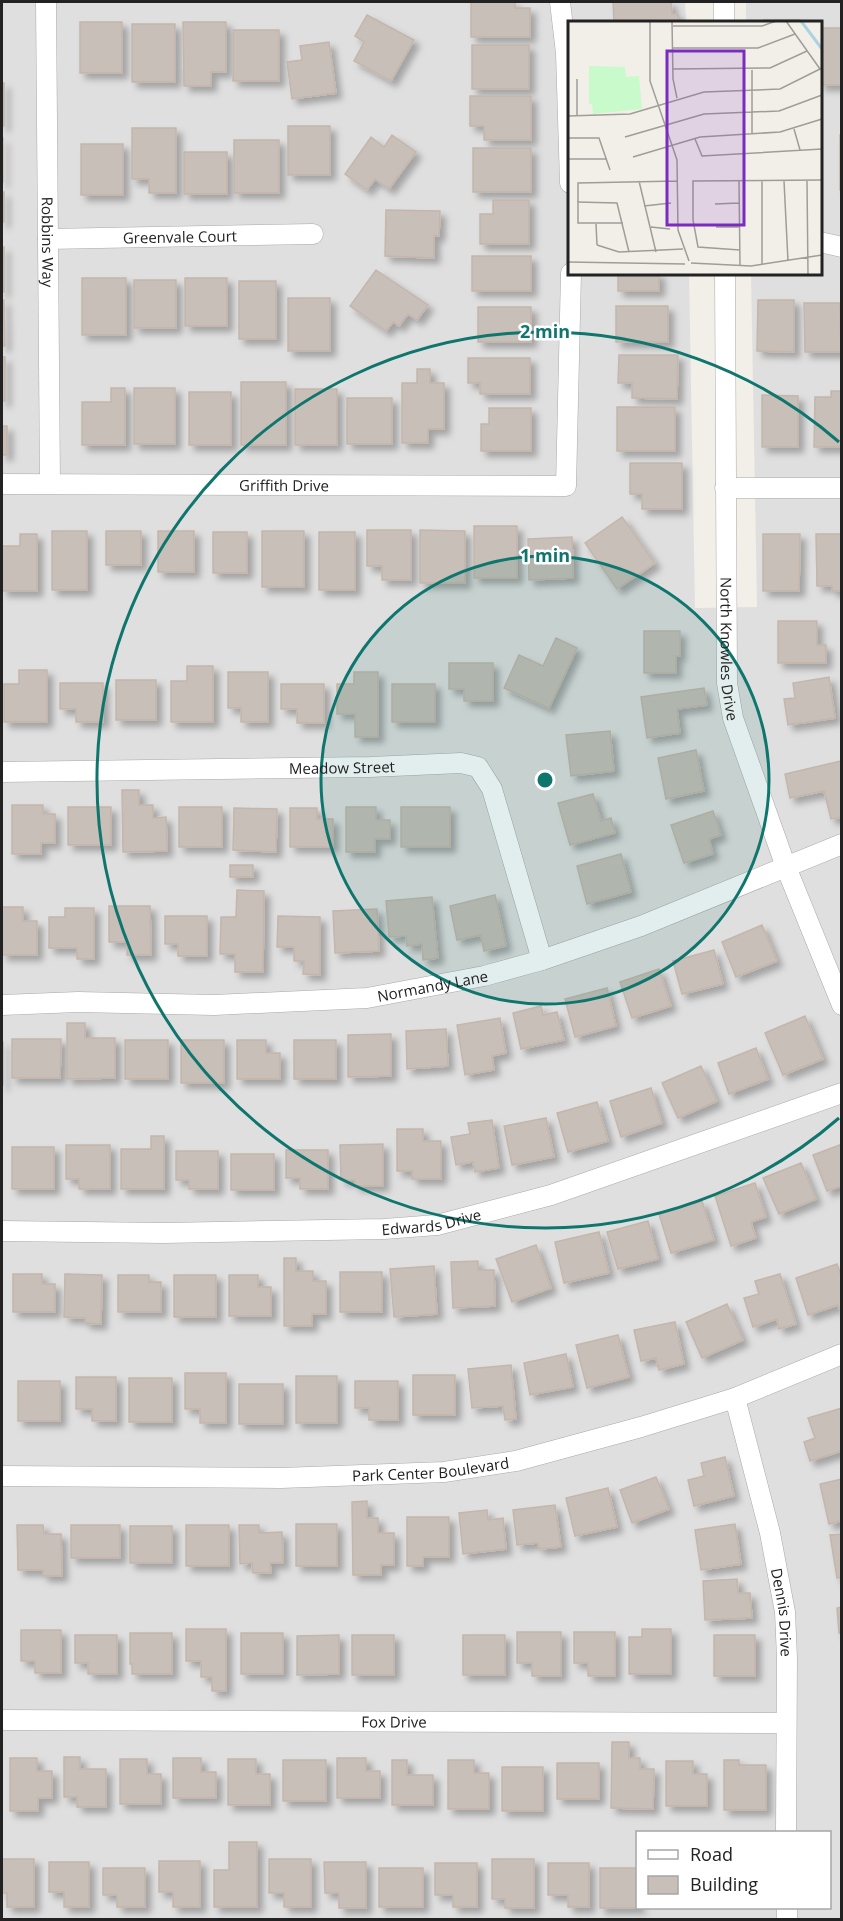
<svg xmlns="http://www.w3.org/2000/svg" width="843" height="1921" viewBox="0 0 843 1921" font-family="'Open Sans',sans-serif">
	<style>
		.residential { fill: #e0dfdf; fill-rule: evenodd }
		.building { fill: #c7bfb8; stroke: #c4b6ab; stroke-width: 1.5; filter: url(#shadow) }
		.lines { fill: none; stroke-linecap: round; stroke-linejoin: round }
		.minor-casing { stroke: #a9a9a9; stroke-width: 21 }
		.minor { stroke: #fff; stroke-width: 20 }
		.ring { fill: none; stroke: #0f766e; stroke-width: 3 }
		.labels { text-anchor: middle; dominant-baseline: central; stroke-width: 5; stroke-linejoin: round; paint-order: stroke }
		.street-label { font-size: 15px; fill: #222; stroke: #fff }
		.inset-river { fill: none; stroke: #aad3df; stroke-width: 3 }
		.inset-road { fill: none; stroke: #9f9d99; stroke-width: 1.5 }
		.view { fill: #7b2cbf; fill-opacity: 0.15; stroke: #7b2cbf; stroke-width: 3 }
		.inset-edge { fill: none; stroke: #222; stroke-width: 3 }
		.centre { fill: #0f766e; stroke: #fff; stroke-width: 3 }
		.ring-label { font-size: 18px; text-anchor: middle; font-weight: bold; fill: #0f766e; stroke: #fff; stroke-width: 5; stroke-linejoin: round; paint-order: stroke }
	</style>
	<defs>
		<filter id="shadow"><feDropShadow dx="5.5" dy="5.5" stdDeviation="3" flood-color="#0004"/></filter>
	</defs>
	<rect width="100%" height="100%" fill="#f2efe9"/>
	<path class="residential" d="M2 2H685L686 22H570V273H689L695 608 757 607 751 273H820V22H746V2H841V1919L2 1920ZM638 1832H830V1908H638Z"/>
	<path class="building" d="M471 2H515V8H530V37H471Z
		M613 2H671L672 14H678V22H614Z
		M367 15 414 40 391 81 354 61 364 42 355 36Z
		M764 20H800V22H764Z
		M80 22H122V73H80Z
		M183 22H226V72H211V86H184Z
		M132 24H175V82H132Z
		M820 28H842V85H820Z
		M233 30H279V81H233Z
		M329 42 336 93 292 99 287 62 302 60 300 46Z
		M472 45H529V89H472Z
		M2 83H4V126H2Z
		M470 96H531V140H484V126H470Z
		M288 126H330V175H288Z
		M132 128H176V193H149V179H132Z
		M392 135 416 152 389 189 375 179 367 190 345 174 371 137 384 147Z
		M840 135H842V190H840Z
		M2 138H3V182H2Z
		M234 140H279V193H234Z
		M81 144H123V195H81Z
		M473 148H531V192H473Z
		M184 152H227V194H184Z
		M2 192H4V222H2Z
		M493 200H529V244H480V214H493Z
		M386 210 440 211 439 236H434V258L385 256Z
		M2 247H4V292H2Z
		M472 256H531V291H472Z
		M376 270 428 305 417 320 408 314 399 326 393 322 386 331 350 306Z
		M618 273H659V291H618Z
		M82 278H126V335H82Z
		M185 278H227V326H185Z
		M134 280H176V328H134Z
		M239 281H276V339H239Z
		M288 298H330V351H288Z
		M2 300H4L5 346H2Z
		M758 300H794V352L757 351Z
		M804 303H840L841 352H805Z
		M616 306H668V342H616Z
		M478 307H531V342H478Z
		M619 355H678L677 399 632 398V383H618Z
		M2 357H5V401H2Z
		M468 358H530V394H480V383H468Z
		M417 369H430V383H444V429H428V443H402V383H417Z
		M241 382H286V445H241Z
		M111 388H125V445H82V402H111Z
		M134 388H175V444H134Z
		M295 389H337V445H295Z
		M831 391H842V447H814L815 397H831Z
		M189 392H231V445H189Z
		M762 395 798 396V447H762Z
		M347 398H392V444H347Z
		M617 407H675V451H617Z
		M489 408H531V451H481V424H489Z
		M2 426H7V455H2Z
		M630 463H682V509H642V494H630Z
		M622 517 655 563 617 589 585 543Z
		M474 526H517V578H474Z
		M367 530H411V580H382V566H367Z
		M420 530 465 531V583H420Z
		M52 531H87V590H52Z
		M106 531H141V565H106Z
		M158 531H194V572H158Z
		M262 531H304V587H262Z
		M213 532H247V573H213Z
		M319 532H355V590H319Z
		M20 534H37V591H2V546H20Z
		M763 534H800L799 591H763Z
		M816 534H842V591H832V586H817Z
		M572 537 573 578 529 580 528 539Z
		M778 621H817V645H826V663H778Z
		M644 631H680V656H676V673H644Z
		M556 638 577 648 549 708 504 688 519 655 543 666Z
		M449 663H493V701H464V689H449Z
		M187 666H213V722H171V681H187Z
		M19 670H47V722H4V684H19Z
		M228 672H268V722H241V708H228Z
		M354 672H378V737H355V714H337V684H354Z
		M829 677 835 718 788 725 784 699 795 698 793 683Z
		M116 680H156V720H116Z
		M60 683H103V722H76V709H60Z
		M281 684H324V723H297V709H281Z
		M392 684H435V722H392Z
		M704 688 707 705 677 709 680 733 647 738 641 697Z
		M610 731 614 771 571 776 566 735Z
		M696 750 704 791 666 799 658 758Z
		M841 761 842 817 831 819 824 791 790 798 785 774Z
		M122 790H139V805H153V818L166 817 167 851 123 852Z
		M593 794 601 821 611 818 615 833 570 845 558 803Z
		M12 805H43V814H55V843H41V854H12Z
		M68 807H111V845H68Z
		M179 807H222V847H179Z
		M346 807H376V820H390V839H375V852H346Z
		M401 807H450V847H401Z
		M234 808 277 809 276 852 233 850Z
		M290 808H317V819H333V847H290Z
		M713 811 721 835 709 839 713 854 684 863 671 825Z
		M621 854 631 892 587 904 577 866Z
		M230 865H253V877H230Z
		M237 890 264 891 263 972H235V954H220L221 917H236Z
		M495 895 506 946 484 951 481 935 457 940 450 906Z
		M432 897 438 958 423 960 422 944 407 946 406 936 389 937 386 901Z
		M109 906H150L151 955H127V942H109Z
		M2 907H23V921H37V955H2Z
		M65 908H94V959H77V948H49V917H65Z
		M377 909 379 951 335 953 333 911Z
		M165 916H207V956H178V944H165Z
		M278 916 320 917V975L303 974 304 961H294V947H277Z
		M762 925 777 961 736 977 722 942Z
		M714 950 723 984 682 994 673 961Z
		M659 969 671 1006 632 1018 620 982Z
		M607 988 616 1026 575 1037 565 999Z
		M541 1006 543 1015 557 1012 564 1040 521 1049 513 1013Z
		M805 1016 823 1059 783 1075 765 1033Z
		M500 1018 506 1053 492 1056 494 1070 465 1075 457 1025Z
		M67 1023H85V1038H115V1078L67 1079Z
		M446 1029 448 1066 407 1069 406 1031Z
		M391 1034V1076L348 1077V1035Z
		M12 1039H61L60 1078H12Z
		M125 1040H168V1079H125Z
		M181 1040H224V1083H181Z
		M237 1040H266V1053H280V1079H237Z
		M294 1040H336V1079H294Z
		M2 1042H3V1085H2Z
		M756 1048 768 1079 729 1094 718 1063Z
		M701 1066 717 1101 678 1118 662 1083Z
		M651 1088 662 1123 621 1137 610 1101Z
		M597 1102 608 1141 568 1152 557 1113Z
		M546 1118 554 1157 512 1165 504 1126Z
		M492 1120 499 1168 475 1172 473 1162 456 1165 451 1137 470 1134 468 1123Z
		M397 1129H423V1141H441V1179H412V1171H397Z
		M151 1136H164V1189H121V1149H151Z
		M383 1144V1186H355V1180H341L340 1145Z
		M842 1144V1186L827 1191 813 1155Z
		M66 1145H110V1189H79V1179H66Z
		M12 1147H54V1189H12Z
		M286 1150H328V1189H300V1178H286Z
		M176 1151H218V1189H189V1180H176Z
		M231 1154H274V1190H231Z
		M801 1163 816 1199 779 1214 763 1178Z
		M755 1183 766 1217 751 1222 756 1238 731 1246 715 1196Z
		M702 1201 714 1240 671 1253 659 1214Z
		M648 1221 658 1259 618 1269 607 1232Z
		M599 1232 609 1273 564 1283 555 1242Z
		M536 1245 551 1288 512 1302 496 1259Z
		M284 1258H296V1271H313V1281H326V1314H312V1326H284Z
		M478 1261V1270H494L495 1306 453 1308 451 1262Z
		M837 1264 842 1278V1317L838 1305 808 1315 796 1278Z
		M434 1266 437 1314 394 1317 390 1269Z
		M340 1272H382V1312H340Z
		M13 1274H42V1284H55V1312H13Z
		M65 1274 102 1275 101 1324 85 1323V1318L64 1317Z
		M780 1274 796 1324 779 1329 777 1319 753 1327 744 1298 759 1294 755 1281Z
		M118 1275H149V1282H161V1312H118Z
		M174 1275H216V1317H174Z
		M229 1275H258V1287H271V1316H229Z
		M727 1304 743 1340 702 1358 686 1322Z
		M675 1322 684 1364 659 1370 656 1358 641 1361 634 1330Z
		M618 1335 629 1377 587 1388 576 1345Z
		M566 1354 573 1387 530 1395 524 1363Z
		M511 1365 516 1419 505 1420 503 1406 472 1408 468 1369Z
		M185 1373H226V1423H200V1409H185Z
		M413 1375H455V1415H413Z
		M296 1376H337V1423H296Z
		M76 1377H116V1421H92V1409H76Z
		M129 1378H172V1422H129Z
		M18 1381H60V1421H18Z
		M355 1381H398V1420H369V1408H355Z
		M239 1384H283V1424H239Z
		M842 1408V1451L810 1461 804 1442 815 1438 808 1418Z
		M725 1457 734 1496 694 1506 688 1480 704 1476 701 1463Z
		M656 1477 669 1509 632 1523 620 1490Z
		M842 1479V1521L829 1524 820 1484Z
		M608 1488 617 1527 575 1536 566 1498Z
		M367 1501V1518H378V1533H394V1565H381V1575H353L352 1502Z
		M555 1505 561 1547 539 1549 538 1543 517 1545 513 1510Z
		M487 1510 488 1520 503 1518 506 1549 463 1554 459 1513Z
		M407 1517H449V1557H423V1566H407Z
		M296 1524H337V1566H296Z
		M735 1524 741 1564 701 1570 695 1530Z
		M17 1525H43L44 1534H61L62 1576H43V1570H18Z
		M71 1525H120V1558H71Z
		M186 1525H229V1566H186Z
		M239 1525H259V1533L282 1532 283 1563H270L271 1573H253L252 1563 240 1564Z
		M130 1526H172V1563H130Z
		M842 1534V1577L837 1578 830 1535Z
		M737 1579 738 1593H750L752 1618 705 1620 703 1581Z
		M842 1607V1633H839L837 1608Z
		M186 1629H226V1691H212V1677H201V1661H186Z
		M642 1629H671V1674H629V1637H642Z
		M21 1630H61V1673H35V1661H21Z
		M517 1632H561V1676H532V1663H517Z
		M574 1632H615V1676H588V1663H574Z
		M130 1633H172V1674H132V1664H130Z
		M241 1633H283V1674H241Z
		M75 1635H117V1674H88V1663H75Z
		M339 1635V1674L297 1675V1636Z
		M352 1635H394V1675H352Z
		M463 1635H505V1675H463Z
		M714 1635H755V1676H714Z
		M612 1742H629V1758H640V1769H654L653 1809 611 1808Z
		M64 1757H80V1769H106V1807H77V1797H64Z
		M10 1758H37V1771H52V1798H38V1811H10Z
		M173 1758H201V1772H216V1798H173Z
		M337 1758H366V1771H380V1798H337Z
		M120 1759H147V1774H161V1804H120Z
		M228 1759H256V1774H270V1805H228Z
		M283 1760H326V1801H283Z
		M392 1760H407V1775H433V1805H392Z
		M448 1760H474V1773H489V1809H448Z
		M724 1760H739V1765H766V1810H724Z
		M666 1761H693V1774H707V1806H666Z
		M557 1763H599V1799H557Z
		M502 1767H543V1811H502Z
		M229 1842H257V1907H214V1870H229Z
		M2 1859H34V1907H7V1893H2Z
		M269 1859H311V1907H284V1893H269Z
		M492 1859H534V1908H505V1899H492Z
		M159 1861H200V1907H173V1892H159Z
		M49 1862H89V1907H64V1892H49Z
		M324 1862H366V1908H339V1893H325Z
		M435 1863H477V1907H453V1895H435Z
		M548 1863H589V1907H568V1895H548Z
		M103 1868H145V1907H117V1895H103Z
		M379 1868H423V1907H379Z
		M600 1868H638V1908H644H600Z"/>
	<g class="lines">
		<defs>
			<g id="minor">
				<path id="s1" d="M46 2 50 483"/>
				<path d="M560 2 566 53 570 183"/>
				<path d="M724 2V22"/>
				<path id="s2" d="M48 239 313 234"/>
				<path d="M820 242 842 247"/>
				<path id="s3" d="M725 273 727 683 733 718 786 867 842 1005"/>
				<path id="s4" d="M2 484 566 486 571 273"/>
				<path d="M725 488H842"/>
				<path id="s5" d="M2 772 370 767 461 763 478 767 492 789 542 960"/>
				<path id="s6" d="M2 1005 78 1002 214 1005 367 998 484 976 542 960 641 926 842 844"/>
				<path id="s7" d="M2 1231 164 1233 384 1229 437 1225 551 1195 842 1093"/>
				<path id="s8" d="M735 1398 770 1533 785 1612 787 1658 786 1832"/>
				<path id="s9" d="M2 1476 281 1478 444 1472 516 1461 641 1427 735 1398 842 1354"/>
				<path id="s10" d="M2 1720 786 1723"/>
				<path d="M787 1908V1920"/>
			</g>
		</defs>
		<use href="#minor" class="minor-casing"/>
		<use href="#minor" class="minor"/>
	</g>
	<circle cx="545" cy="780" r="224" fill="#0f766e" fill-opacity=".12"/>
	<g class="ring">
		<circle cx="545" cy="780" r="224"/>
		<path d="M839 1118A448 448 0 1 1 839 442"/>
	</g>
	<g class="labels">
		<g class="street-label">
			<text stroke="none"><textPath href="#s2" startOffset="132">Greenvale Court</textPath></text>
			<text stroke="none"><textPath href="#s1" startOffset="240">Robbins Way</textPath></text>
			<text stroke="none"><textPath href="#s4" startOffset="282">Griffith Drive</textPath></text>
			<text stroke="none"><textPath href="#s3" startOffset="376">North Knowles Drive</textPath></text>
			<text stroke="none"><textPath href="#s5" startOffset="340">Meadow Street</textPath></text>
			<text stroke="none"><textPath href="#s6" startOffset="432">Normandy Lane</textPath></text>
			<text stroke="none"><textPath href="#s7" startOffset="430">Edwards Drive</textPath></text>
			<text stroke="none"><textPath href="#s9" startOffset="429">Park Center Boulevard</textPath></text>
			<text stroke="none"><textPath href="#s8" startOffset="220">Dennis Drive</textPath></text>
			<text stroke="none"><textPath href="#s10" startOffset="392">Fox Drive</textPath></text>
		</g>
	</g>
	<g transform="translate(568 21)">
		<rect width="254" height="254" fill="#f2efe9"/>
		<path d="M21 45 57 46 58 56 71 55 74 88 25 93 24 83H21Z" fill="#c8facc"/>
		<path class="inset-river" d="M233 0 254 28"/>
		<path class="inset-road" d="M82 0V60L109 139 110 209 121 240M104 0 105 58 109 77M218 0 252 48M105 5H194L208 0M105 27H190L227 13M105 48 202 47 239 30M184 49V113M9 58V95M0 95 62 93 136 71 212 68 254 47M226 108 232 129M57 116 136 93 211 90 254 74M0 117H31L42 149M127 118 134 135 254 128M65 136 132 116 212 111 254 98M0 138H39M71 160 88 231M171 160 172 245M194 160V243M216 160 220 240M239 160 240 253M9 181 49 182 61 231M147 183 171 182M76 185 103 182M55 202H10V162L110 160M28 203 29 224M83 206 102 208M148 206H172M29 224 51 231 115 228M172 229 130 226 125 199V160L254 159M0 241 117 243M123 242 183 245 254 234"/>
		<path class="view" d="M99 30H176V204H99Z"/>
		<rect width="254" height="254" class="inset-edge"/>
	</g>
	<circle cx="545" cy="780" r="9" class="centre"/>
	<g class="ring-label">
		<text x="545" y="338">2 min</text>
		<text x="545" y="562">1 min</text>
	</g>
	<rect width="843" height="1921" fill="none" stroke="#222222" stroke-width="6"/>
	<rect x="636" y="1831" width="195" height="78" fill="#ffffff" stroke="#a7a7a7" stroke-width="1.5"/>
	<rect x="648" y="1850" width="30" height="9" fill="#ffffff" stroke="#a7a7a7" stroke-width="1.5"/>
	<text x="690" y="1861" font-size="18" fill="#222222">Road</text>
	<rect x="648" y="1876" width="30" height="18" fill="#c7bfb8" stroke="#a7a7a7" stroke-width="1.5"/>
	<text x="690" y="1891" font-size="18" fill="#222222">Building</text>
</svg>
